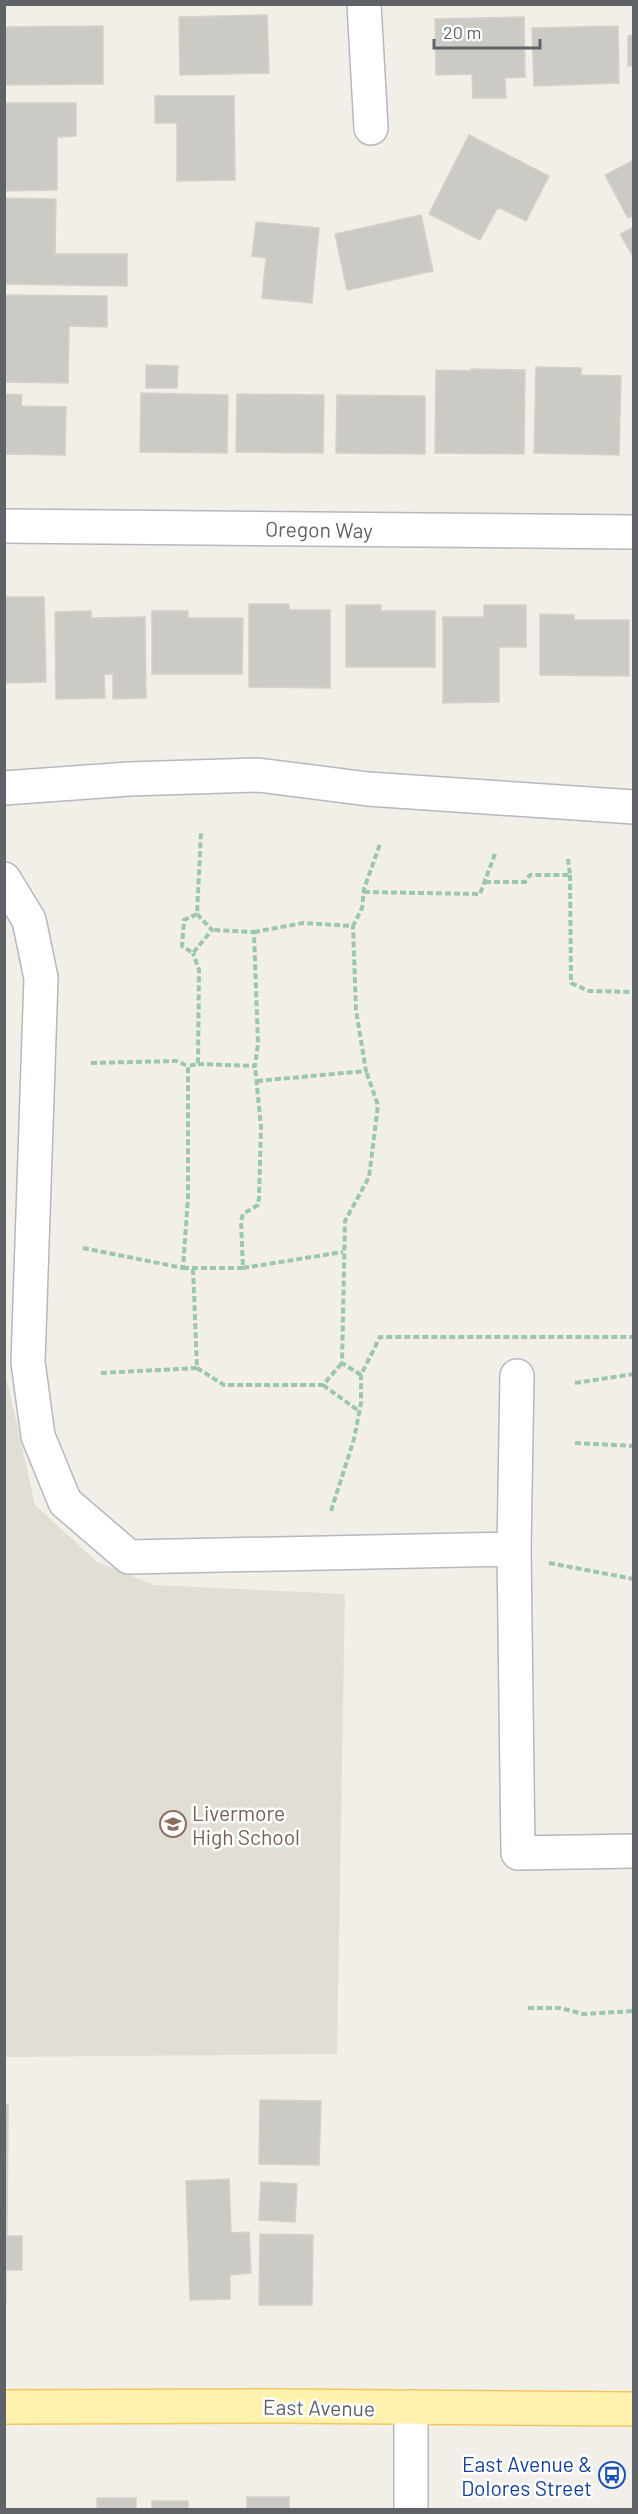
<svg xmlns="http://www.w3.org/2000/svg" width="638" height="2514" viewBox="0 0 638 2514" font-family="Barlow,sans-serif">
	<style>
		.education { fill: #e1ded6 }
		.building { fill: #cccac5; stroke: #d6d1c6; stroke-width: 1.5 }
		.lines { fill: none; stroke-linecap: round; stroke-linejoin: round }
		.minor-casing { stroke: #b5b8bc; stroke-width: 36 }
		.major-casing { stroke: #f2c960; stroke-width: 36 }
		.path { stroke: #9cc7a9; stroke-width: 4; stroke-dasharray: 6 3; stroke-linecap: butt }
		.minor { stroke: #fff; stroke-width: 33 }
		.major { stroke: #fff2af; stroke-width: 33 }
		.labels { text-anchor: middle; dominant-baseline: central; stroke-width: 5; stroke-linejoin: round; paint-order: stroke }
		.street-label { font-size: 21px; fill: #5f6368; stroke: #fff }
		.education-label { font-size: 21px; fill: #785e54; stroke: #fff; text-anchor: start }
		.transit-label { font-size: 21px; fill: #164399; stroke: #fff; text-anchor: end }
	</style>
	<rect width="100%" height="100%" fill="#f1efe8"/>
	<path class="education" d="M5 1372 35 1505 97 1562 154 1585 345 1594 337 2054 5 2057Z"/>
	<path class="building" d="M267 15 269 73 180 75 179 17Z
		M524 17 525 77 505 78 506 98H473L472 74 436 75 435 19Z
		M103 26V84L4 85V27Z
		M618 26 619 83 534 86 532 28Z
		M634 35V66H628V36Z
		M155 96H234L235 180 177 181V123H155Z
		M4 103H76V136L57 137V190L4 191Z
		M469 135 549 176 526 221 498 207 480 240 429 214Z
		M634 160V215L628 218 605 175Z
		M4 198 56 199 55 254H127V286L4 284Z
		M421 215 433 271 347 290 335 234Z
		M256 222 319 228 312 303 262 298 266 258 252 256Z
		M634 227V258L620 234Z
		M4 295 107 296V327L69 326 68 383 4 382Z
		M146 365 178 366 177 388H146Z
		M536 367 581 368V375L621 376 619 455 534 453Z
		M471 369 525 370 524 454 435 453 436 370 471 371Z
		M141 393 228 395 227 453 140 452Z
		M4 394 22 395 21 406 66 407 65 455 4 454Z
		M237 394 324 395 323 453 236 452Z
		M337 395 425 396V454L336 453Z
		M4 597H44L46 682 4 683Z
		M249 604H289V610H330V688L249 687Z
		M346 605H381V611H435V667H346Z
		M484 605H526V647H499V702L443 703V617H484Z
		M91 611V618L145 617 146 698 113 699V674H104L105 698 56 699 55 612Z
		M152 611H188V618H243L242 674H152Z
		M540 614 574 615V620H629V676L540 675Z
		M260 2100 321 2101 319 2165 259 2164Z
		M4 2105H8L7 2236H22V2270H6V2302H4Z
		M229 2179 231 2233 249 2232 251 2273 230 2275V2299L190 2300 186 2181Z
		M261 2182 297 2184 295 2222 259 2220Z
		M260 2234 313 2235 312 2305H259Z
		M247 2497H289V2510H247Z
		M97 2498H136V2510H97Z
		M152 2501H188V2510H152Z"/>
	<g class="lines">
		<defs>
			<path id="minor" d="M364 4 371 128
				M4 526 634 532
				M4 788 129 779 258 775 368 789 634 807
				M4 879 29 920 41 978 28 1362 38 1436 65 1502 129 1557 514 1549 518 1853 634 1851
				M514 1549 517 1376
				M411 2510V2407"/>
			<path id="major" d="M4 2407 278 2406 634 2409"/>
		</defs>
		<use href="#minor" class="minor-casing"/>
		<use href="#major" class="major-casing"/>
		<path class="path" d="M570 875 571 983 589 991 634 992
			M485 882H525L530 875H570L568 859
			M364 892 480 894 495 854
			M197 914 212 930 193 953 182 946 184 920 197 914 201 832
			M254 932 303 923 353 926 362 908 364 889 380 844
			M91 1063 176 1061 188 1066
			M198 1064 255 1066 258 1044 254 932 212 930
			M257 1081 366 1071 356 1010 353 926
			M83 1248 183 1268 188 1197V1066L198 1064 199 970 193 953
			M183 1268H243L241 1222 243 1214 258 1205 259 1197 261 1127 255 1066
			M243 1268 343 1252
			M197 1368 224 1385H323L342 1363
			M101 1373 197 1368 193 1268
			M361 1375 342 1363 345 1221 369 1177 378 1105 366 1071
			M575 1383 634 1374
			M323 1385 359 1411
			M575 1443 634 1446
			M331 1511 354 1439 361 1403V1375L380 1337H634
			M549 1563 634 1579
			M528 2008H560L583 2014 634 2011"/>
		<use href="#minor" class="minor"/>
		<use href="#major" class="major"/>
	</g>
	<defs>
		<symbol id="school-ring" viewBox="-11 -11 22 22"><circle r="9.5" fill="#fff" stroke="#8d6e63" stroke-width="1.5"/><path d="M0-5L7-2L0 1L-7-2ZM-4 1L0 2.5L4 1V4Q0 6-4 4Z" fill="#8d6e63"/></symbol>
		<symbol id="bus-ring" viewBox="-11 -11 22 22"><circle r="9.5" fill="#fff" stroke="#1a4fb4" stroke-width="1.5"/><path d="M-5-6H5V4H4V6H2V4H-2V6H-4V4H-5ZM-3.5-4V0h7V-4ZM-3.5 1.2v1.5H-2V1.2ZM2 1.2v1.5H3.5V1.2Z" fill="#1a4fb4"/></symbol>
	</defs>
	<g fill-rule="evenodd">
		<use href="#school-ring" x="158" y="1809" width="30" height="30"/>
		<use href="#bus-ring" x="597" y="2460" width="30" height="30"/>
	</g>
	<g class="labels">
		<g class="street-label">
			<text transform="translate(319 529) rotate(1)">Oregon Way</text>
			<text transform="translate(319 2407) rotate(1)">East Avenue</text>
		</g>
		<g class="education-label">
			<text x="192" y="1812">Livermore<tspan x="192" dy="24">High School</tspan></text>
		</g>
		<g class="transit-label">
			<text x="592" y="2463">East Avenue &amp;<tspan x="592" dy="24">Dolores Street</tspan></text>
		</g>
	</g>
	<rect width="638" height="2514" fill="none" stroke="#5f6368" stroke-width="12"/>
	<path d="M434 39v9h106v-9" fill="none" stroke="#5f6368" stroke-width="3"/>
	<text x="443" y="39" font-size="18" fill="#5f6368" stroke="#ffffff" stroke-width="4.5" paint-order="stroke">20 m</text>
</svg>
